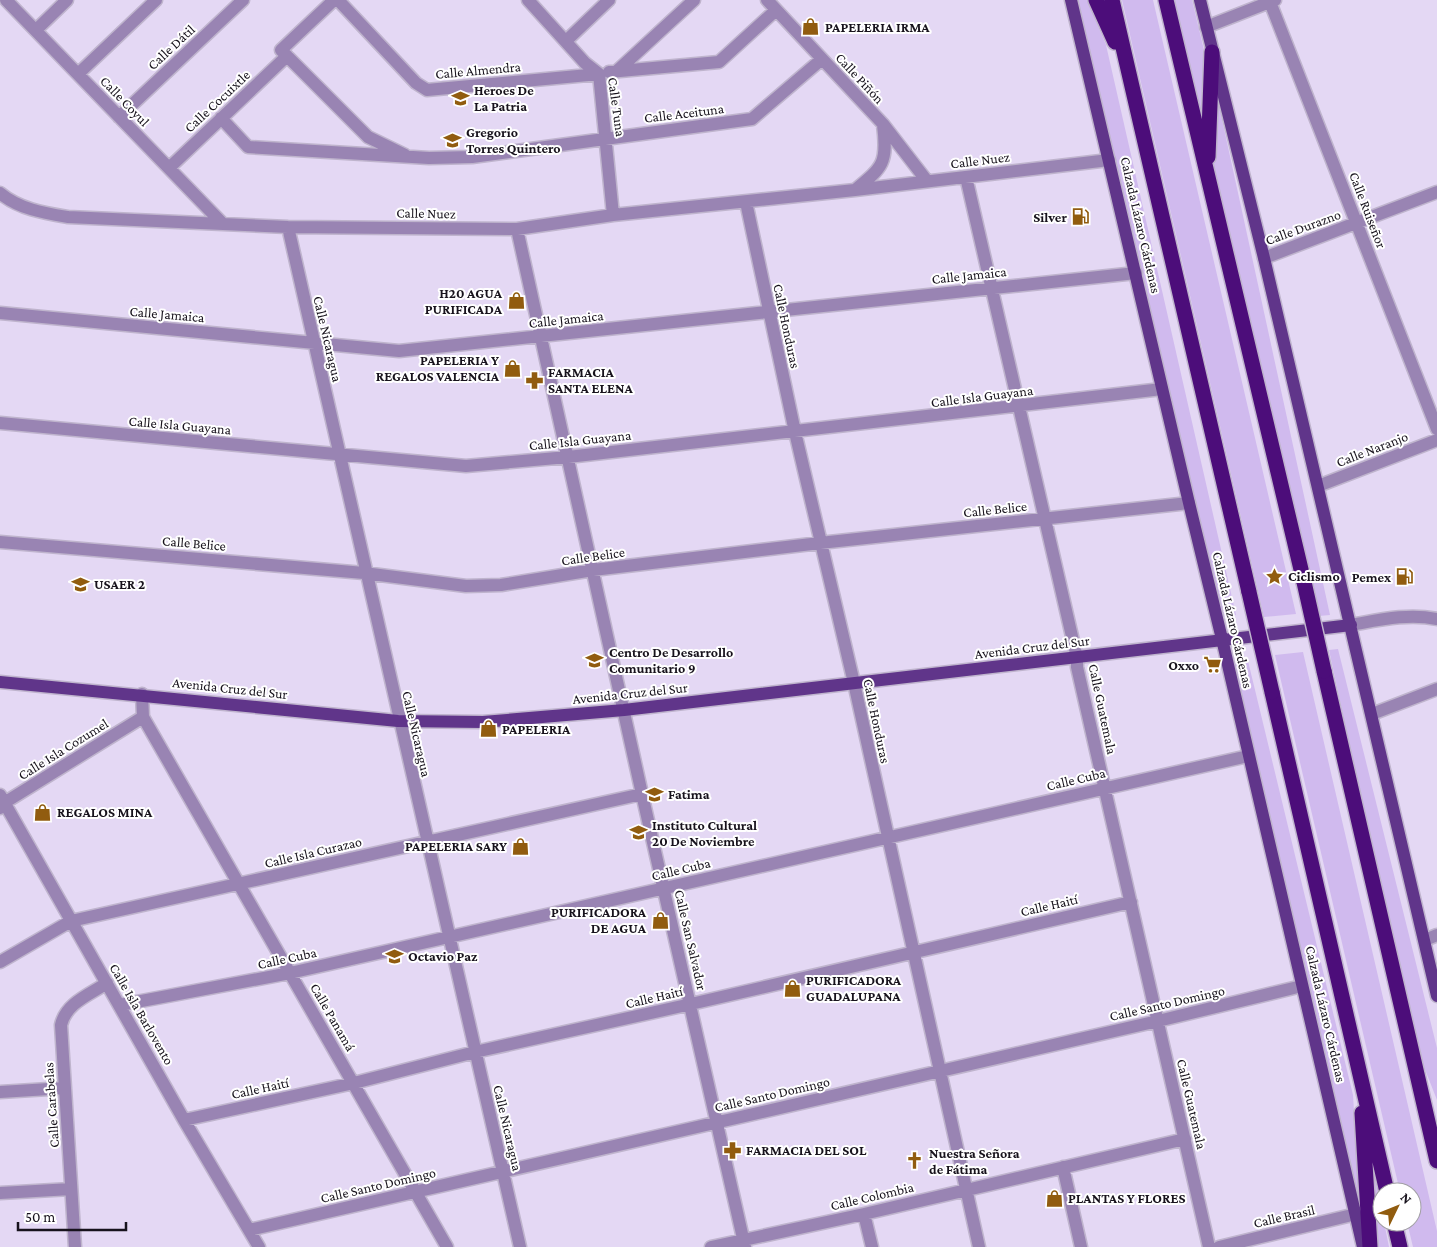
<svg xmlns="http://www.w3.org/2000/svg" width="1437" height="1247" viewBox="0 0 1437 1247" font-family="'Crimson Pro',serif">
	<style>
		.green { fill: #d0baee }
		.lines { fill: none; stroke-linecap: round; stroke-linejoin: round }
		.minor-casing { stroke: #bfb4cd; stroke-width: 15 }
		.major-casing { stroke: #bfb4cd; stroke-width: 15 }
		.highway-casing { stroke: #bfb4cd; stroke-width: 18 }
		.minor { stroke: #9984b3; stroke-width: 12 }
		.major { stroke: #60358a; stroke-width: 12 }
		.highway { stroke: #4c0d7a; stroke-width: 15 }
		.highway-bridge-casing { stroke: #bfb4cd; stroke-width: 18; stroke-linecap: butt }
		.highway-bridge { stroke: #4c0d7a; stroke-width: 15 }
		.labels { text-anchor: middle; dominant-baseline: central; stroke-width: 4; stroke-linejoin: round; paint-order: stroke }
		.poi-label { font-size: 14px; font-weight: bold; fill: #17121c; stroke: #fff; text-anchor: start }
		.street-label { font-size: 14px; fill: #17121c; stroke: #fff }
	</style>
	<rect width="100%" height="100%" fill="#e4d8f4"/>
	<path class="green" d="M1077 0H1087L1106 45 1236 615 1222 617Z
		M1122 0H1153L1296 614 1264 617Z
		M1171 0H1192L1204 50 1200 124Z
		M1218 101 1330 615 1319 616 1213 180Z
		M1338 649 1437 1048V1100L1413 1039 1329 650Z
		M1303 652 1437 1231V1247H1413L1407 1222H1412V1192H1400L1275 655Z
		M1248 661 1353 1095 1360 1211 1234 664Z
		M1374 1174 1382 1213V1222H1384L1389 1247H1376Z"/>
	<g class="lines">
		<defs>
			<path id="minor" d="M6 0 222 223
				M334 0 281 50 368 137 405 155
				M338 0 416 83 427 90 599 74
				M528 0 585 63 599 74 613 215
				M767 0 883 124 927 181
				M1270 2 1437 429
				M1206 27 1275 0
				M36 30 67 0
				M566 41 609 0
				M617 71 694 0
				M609 72 719 62 776 10
				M78 74 156 0
				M119 117 243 0
				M221 118 248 147 429 158 472 157 752 119 822 59
				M169 168 287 56
				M966 177 1077 658V667L1209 1247
				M855 190C883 167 888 163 883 125
				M0 193C19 209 44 213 68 217L288 227 517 229 613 215 855 190 1109 160
				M746 202 795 432 854 683 979 1247
				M288 227C363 567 441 907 520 1247
				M517 229 642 794 745 1247
				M1264 258 1437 192
				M0 313 399 351 1136 273
				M0 423 466 466 568 457 1162 389
				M1318 486 1437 440
				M0 542 364 573 466 586 501 585 593 570 820 543 1189 503
				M1351 625C1379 620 1408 613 1437 619
				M142 694 143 717 447 1247
				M1372 714 1437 689
				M0 795 184 1120 259 1247
				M0 808 4 803 143 717
				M1425 940 1437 935
				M0 962 71 921 642 794
				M120 1005 290 973 1248 756
				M0 1092 65 1088
				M184 1120 354 1083 475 1052 691 1004 1131 902
				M1063 1167 1081 1247
				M0 1193 71 1189
				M864 1214 872 1247
				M249 1230 1158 1021 1302 986
				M75 1247 61 1025C66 1003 89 995 107 983
				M711 1247 864 1214 1185 1139
				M1219 1247 1356 1214"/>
			<path id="major" d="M1071 0 1189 503 1222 639 1363 1247
				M1200 0 1264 258 1437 996
				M0 682 398 721 483 722 624 710 1351 625"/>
			<path id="highway" d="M1096 0 1115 42
				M1112 0 1249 592
				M1166 0 1304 582
				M1208 157 1212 52
				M1324 671 1437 1161
				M1272 692 1387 1192
				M1362 1113 1370 1247
				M1394 1222 1400 1247"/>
		</defs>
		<use href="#minor" class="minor-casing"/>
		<use href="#major" class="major-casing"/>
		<use href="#highway" class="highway-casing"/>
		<use href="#minor" class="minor"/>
		<use href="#major" class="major"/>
		<use href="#highway" class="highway"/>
		<defs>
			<path id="highway-bridge" d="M1304 582 1324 671
				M1249 592 1272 692"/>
		</defs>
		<use href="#highway-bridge" class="highway-bridge-casing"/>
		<use href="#highway-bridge" class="highway-bridge"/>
	</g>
	<defs>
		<symbol id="shop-bare" viewBox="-9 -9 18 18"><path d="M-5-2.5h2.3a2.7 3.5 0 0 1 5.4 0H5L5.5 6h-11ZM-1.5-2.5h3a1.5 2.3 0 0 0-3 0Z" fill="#915c0f" stroke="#fff" stroke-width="2.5" paint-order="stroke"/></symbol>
		<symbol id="school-bare" viewBox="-9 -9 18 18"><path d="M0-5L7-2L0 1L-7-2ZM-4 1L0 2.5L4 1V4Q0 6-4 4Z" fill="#915c0f" stroke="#fff" stroke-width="2.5" paint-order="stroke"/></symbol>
		<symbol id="fuel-bare" viewBox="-9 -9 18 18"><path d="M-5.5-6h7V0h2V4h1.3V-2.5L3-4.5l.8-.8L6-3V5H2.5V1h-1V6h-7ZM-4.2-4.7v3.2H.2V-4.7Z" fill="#915c0f" stroke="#fff" stroke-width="2.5" paint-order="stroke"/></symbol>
		<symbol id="pharmacy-bare" viewBox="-9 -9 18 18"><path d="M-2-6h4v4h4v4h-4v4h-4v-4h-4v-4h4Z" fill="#915c0f" stroke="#fff" stroke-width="2.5" paint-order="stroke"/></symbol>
		<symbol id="sight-bare" viewBox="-9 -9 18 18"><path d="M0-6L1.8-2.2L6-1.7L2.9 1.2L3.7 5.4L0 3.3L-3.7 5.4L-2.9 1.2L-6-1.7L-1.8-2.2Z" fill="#915c0f" stroke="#fff" stroke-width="2.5" paint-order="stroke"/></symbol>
		<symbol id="supermarket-bare" viewBox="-9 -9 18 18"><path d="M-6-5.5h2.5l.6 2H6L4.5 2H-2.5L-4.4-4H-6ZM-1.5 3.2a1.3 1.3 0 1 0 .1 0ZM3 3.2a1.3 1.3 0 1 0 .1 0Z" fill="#915c0f" stroke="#fff" stroke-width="2.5" paint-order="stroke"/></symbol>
		<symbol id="university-bare" viewBox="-9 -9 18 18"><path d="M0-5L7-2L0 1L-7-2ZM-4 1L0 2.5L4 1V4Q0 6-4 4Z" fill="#915c0f" stroke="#fff" stroke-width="2.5" paint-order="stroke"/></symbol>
		<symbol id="church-bare" viewBox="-9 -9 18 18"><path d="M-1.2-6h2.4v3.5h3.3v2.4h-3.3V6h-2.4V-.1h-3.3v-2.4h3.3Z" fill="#915c0f" stroke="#fff" stroke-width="2.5" paint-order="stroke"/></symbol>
	</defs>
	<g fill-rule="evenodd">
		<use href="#shop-bare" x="798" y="14" width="25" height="25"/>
		<use href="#school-bare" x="448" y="86" width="25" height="25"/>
		<use href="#school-bare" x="440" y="128" width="25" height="25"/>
		<use href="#fuel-bare" x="1068" y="204" width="25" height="25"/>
		<use href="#shop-bare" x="504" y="288" width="25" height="25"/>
		<use href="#shop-bare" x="500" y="356" width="25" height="25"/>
		<use href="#pharmacy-bare" x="522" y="368" width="25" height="25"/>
		<use href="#sight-bare" x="1262" y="564" width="25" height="25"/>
		<use href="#fuel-bare" x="1392" y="564" width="25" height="25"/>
		<use href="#school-bare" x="68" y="572" width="25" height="25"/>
		<use href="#school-bare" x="582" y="648" width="25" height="25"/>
		<use href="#supermarket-bare" x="1200" y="652" width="25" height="25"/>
		<use href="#shop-bare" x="476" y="716" width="25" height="25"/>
		<use href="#school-bare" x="642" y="782" width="25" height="25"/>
		<use href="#shop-bare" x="30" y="800" width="25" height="25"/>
		<use href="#university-bare" x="626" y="820" width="25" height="25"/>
		<use href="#shop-bare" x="508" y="834" width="25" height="25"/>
		<use href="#shop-bare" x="648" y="908" width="25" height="25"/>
		<use href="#school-bare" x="382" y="944" width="25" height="25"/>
		<use href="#shop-bare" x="780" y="976" width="25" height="25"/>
		<use href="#pharmacy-bare" x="720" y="1138" width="25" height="25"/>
		<use href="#church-bare" x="902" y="1148" width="25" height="25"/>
		<use href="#shop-bare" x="1042" y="1186" width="25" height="25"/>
	</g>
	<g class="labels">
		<g class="poi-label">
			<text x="825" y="27">PAPELERIA IRMA</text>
			<text x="474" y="90">Heroes De<tspan x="474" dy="16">La Patria</tspan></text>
			<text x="466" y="132">Gregorio<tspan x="466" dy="16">Torres Quintero</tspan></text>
			<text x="1067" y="217" text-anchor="end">Silver</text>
			<text x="502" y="293" text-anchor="end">H20 AGUA<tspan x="502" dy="16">PURIFICADA</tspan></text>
			<text x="499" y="360" text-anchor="end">PAPELERIA Y<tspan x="499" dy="16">REGALOS VALENCIA</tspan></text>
			<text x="548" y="372">FARMACIA<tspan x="548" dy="16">SANTA ELENA</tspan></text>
			<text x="1288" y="576">Ciclismo</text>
			<text x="1391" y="577" text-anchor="end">Pemex</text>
			<text x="94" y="584">USAER 2</text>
			<text x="609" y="652">Centro De Desarrollo<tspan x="609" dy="16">Comunitario 9</tspan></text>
			<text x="1199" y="665" text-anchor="end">Oxxo</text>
			<text x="502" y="729">PAPELERIA</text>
			<text x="668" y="794">Fatima</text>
			<text x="57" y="812">REGALOS MINA</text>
			<text x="652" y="825">Instituto Cultural<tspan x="652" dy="16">20 De Noviembre</tspan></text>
			<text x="507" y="846" text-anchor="end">PAPELERIA SARY</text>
			<text x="646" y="912" text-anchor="end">PURIFICADORA<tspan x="646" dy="16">DE AGUA</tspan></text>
			<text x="408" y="956">Octavio Paz</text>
			<text x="806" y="980">PURIFICADORA<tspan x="806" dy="16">GUADALUPANA</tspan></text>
			<text x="746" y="1150">FARMACIA DEL SOL</text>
			<text x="929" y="1153">Nuestra Señora<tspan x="929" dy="16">de Fátima</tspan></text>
			<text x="1068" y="1198">PLANTAS Y FLORES</text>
		</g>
		<g class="street-label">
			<text transform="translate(171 47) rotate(-43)">Calle Dátil</text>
			<text transform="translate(478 70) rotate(-5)">Calle Almendra</text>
			<text transform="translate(860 78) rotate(47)">Calle Piñón</text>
			<text transform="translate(125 101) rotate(46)">Calle Coyul</text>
			<text transform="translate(217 101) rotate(-43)">Calle Cocuixtle</text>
			<text transform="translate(617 107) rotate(82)">Calle Tuna</text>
			<text transform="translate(684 113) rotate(-7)">Calle Aceituna</text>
			<text transform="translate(980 160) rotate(-7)">Calle Nuez</text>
			<text transform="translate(1368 210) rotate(69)">Calle Ruiseñor</text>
			<text transform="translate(426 213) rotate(1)">Calle Nuez</text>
			<text transform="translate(1141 225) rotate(77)">Calzada Lázaro Cárdenas</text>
			<text transform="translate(1303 227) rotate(-20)">Calle Durazno</text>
			<text transform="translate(969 275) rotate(-6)">Calle Jamaica</text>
			<text transform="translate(167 314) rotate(5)">Calle Jamaica</text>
			<text transform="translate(566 319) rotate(-6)">Calle Jamaica</text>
			<text transform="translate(787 326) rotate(78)">Calle Honduras</text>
			<text transform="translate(328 339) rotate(77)">Calle Nicaragua</text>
			<text transform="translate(982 396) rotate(-7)">Calle Isla Guayana</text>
			<text transform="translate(180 425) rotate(5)">Calle Isla Guayana</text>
			<text transform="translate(580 440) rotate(-6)">Calle Isla Guayana</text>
			<text transform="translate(1372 449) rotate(-21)">Calle Naranjo</text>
			<text transform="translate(995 509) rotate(-6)">Calle Belice</text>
			<text transform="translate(194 543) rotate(5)">Calle Belice</text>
			<text transform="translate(593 556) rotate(-8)">Calle Belice</text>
			<text transform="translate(1233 620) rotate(77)">Calzada Lázaro Cárdenas</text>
			<text transform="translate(1032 647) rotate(-7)">Avenida Cruz del Sur</text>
			<text transform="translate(230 688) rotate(6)">Avenida Cruz del Sur</text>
			<text transform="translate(630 693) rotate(-6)">Avenida Cruz del Sur</text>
			<text transform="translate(1103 709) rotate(78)">Calle Guatemala</text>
			<text transform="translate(877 721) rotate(78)">Calle Honduras</text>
			<text transform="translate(417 734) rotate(77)">Calle Nicaragua</text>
			<text transform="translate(63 749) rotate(-32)">Calle Isla Cozumel</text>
			<text transform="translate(1076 779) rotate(-13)">Calle Cuba</text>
			<text transform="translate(313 852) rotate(-13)">Calle Isla Curazao</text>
			<text transform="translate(681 869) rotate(-13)">Calle Cuba</text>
			<text transform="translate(1049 905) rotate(-13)">Calle Haití</text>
			<text transform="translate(691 940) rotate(77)">Calle San Salvador</text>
			<text transform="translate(287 958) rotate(-12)">Calle Cuba</text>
			<text transform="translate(654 997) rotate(-13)">Calle Haití</text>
			<text transform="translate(1167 1003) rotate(-13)">Calle Santo Domingo</text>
			<text transform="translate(142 1014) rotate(60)">Calle Isla Barlovento</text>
			<text transform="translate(1326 1014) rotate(77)">Calzada Lázaro Cárdenas</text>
			<text transform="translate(333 1017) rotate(60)">Calle Panamá</text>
			<text transform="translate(260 1088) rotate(-12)">Calle Haití</text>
			<text transform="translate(772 1094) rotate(-13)">Calle Santo Domingo</text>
			<text transform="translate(1192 1104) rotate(77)">Calle Guatemala</text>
			<text transform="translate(51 1105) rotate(-94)">Calle Carabelas</text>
			<text transform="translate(508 1128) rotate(77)">Calle Nicaragua</text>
			<text transform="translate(378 1185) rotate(-13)">Calle Santo Domingo</text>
			<text transform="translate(872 1196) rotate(-13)">Calle Colombia</text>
			<text transform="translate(1284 1216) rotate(-13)">Calle Brasil</text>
		</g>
	</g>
	<g transform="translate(1397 1207) rotate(47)"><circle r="24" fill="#ffffff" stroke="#a2a0a4"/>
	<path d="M0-4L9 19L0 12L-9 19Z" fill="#915c0f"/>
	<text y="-8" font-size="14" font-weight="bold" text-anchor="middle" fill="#17121c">N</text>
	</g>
	<path d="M18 1222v8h108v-8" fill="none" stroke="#17121c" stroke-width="2.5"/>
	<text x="25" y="1222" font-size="15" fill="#17121c" stroke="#ffffff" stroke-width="4" paint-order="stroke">50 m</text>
</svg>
